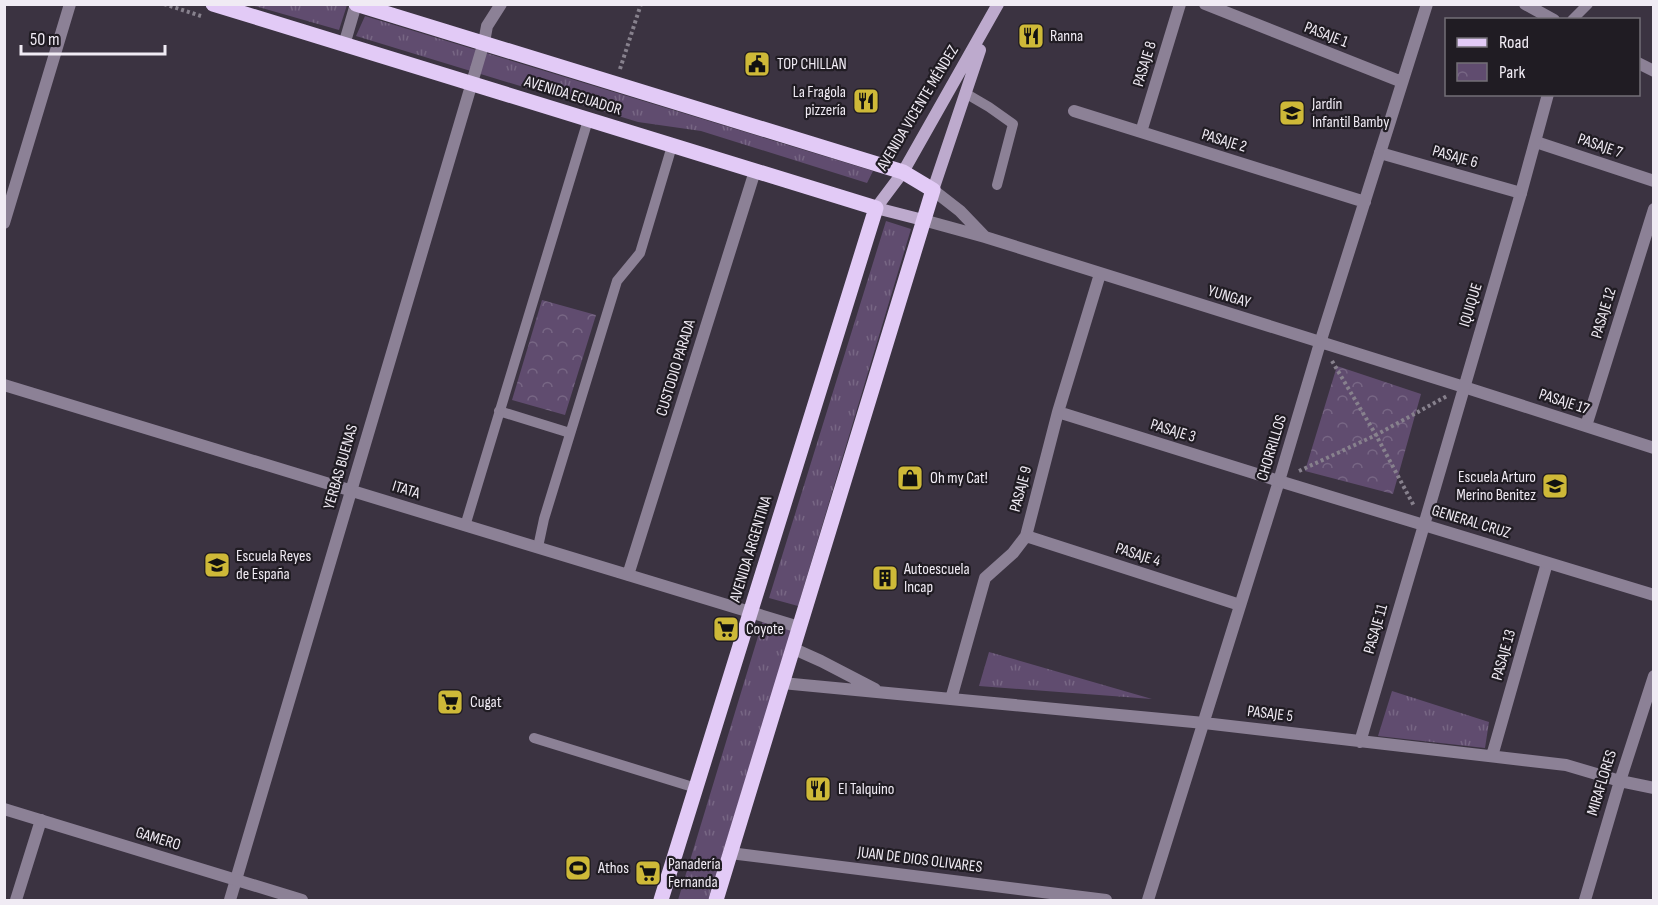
<svg xmlns="http://www.w3.org/2000/svg" width="1658" height="905" viewBox="0 0 1658 905" font-family="'Sofia Sans Condensed',sans-serif">
	<style>
		.grass { fill: url(#grass-tufts) }
		.park { fill: url(#park-crowns) }
		.lines { fill: none; stroke-linecap: round; stroke-linejoin: round }
		.path { stroke: #87818d; stroke-width: 4; stroke-dasharray: 3 3; stroke-linecap: butt }
		.service { stroke: #8c8196; stroke-width: 10 }
		.pedestrian { stroke: #8c8196; stroke-width: 12 }
		.minor { stroke: #8c8196; stroke-width: 12 }
		.tertiary { stroke: #8c8196; stroke-width: 12 }
		.secondary { stroke: #bdaacd; stroke-width: 12 }
		.primary { stroke: #e2caf6; stroke-width: 15 }
		.labels { text-anchor: middle; dominant-baseline: central; stroke-width: 4.5; stroke-linejoin: round; paint-order: stroke }
		.street-label { font-size: 16px; fill: #f0ebf4; stroke: #201c23 }
		.poi-label { font-size: 16px; fill: #f0ebf4; stroke: #201c23; text-anchor: start }
	</style>
	<defs>
		<pattern id="grass-tufts" width="24" height="20" patternUnits="userSpaceOnUse" patternTransform="scale(1.5)"><rect width="24" height="20" fill="#604c6f"/><path d="M3 7l-1-3M5 7V3M7 7l1-3M15 17l-1-3M17 17v-4M19 17l1-3" fill="none" stroke="#776684"/></pattern>
		<pattern id="park-crowns" width="20" height="18" patternUnits="userSpaceOnUse" patternTransform="scale(1.5)"><rect width="20" height="18" fill="#604c6f"/><path d="M2 6a3 3 0 1 1 6 0M12 15a3 3 0 1 1 6 0" fill="none" stroke="#776684"/></pattern>
	</defs>
	<rect width="100%" height="100%" fill="#3b3341"/>
	<path class="grass" d="M251 5H347L339 30Z
		M365 16 873 171 867 183 701 131 638 122 356 36Z
		M886 221 911 229 798 606 769 598Z
		M763 620 792 631 708 900H678Z
		M989 652 1152 699 979 686Z
		M1392 691 1489 722 1485 748 1378 736Z"/>
	<path class="park" d="M542 300 596 315 565 415 512 400Z
		M1337 366 1421 394 1393 494 1305 471Z"/>
	<g class="lines">
		<path class="path" d="M164 4 201 16
			M620 69 641 4
			M1332 361 1376 435 1414 506
			M1299 471 1376 435 1447 396"/>
		<path class="service" d="M1572 20 1588 4
			M965 93 989 107 1013 124 997 185
			M499 411 570 433
			M465 526 588 120
			M538 547 544 519 617 281 640 253 672 146
			M534 738 696 788"/>
		<path class="pedestrian" d="M1536 142 1654 181
			M1380 153 1521 193"/>
		<path class="minor" d="M1205 4 1402 82
			M344 45 356 4
			M1074 111 1365 202
			M1141 132 1180 4
			M1320 343 1427 4
			M4 385 799 627
			M1464 387 1654 448
			M1058 412 1279 481 1148 900
			M1586 426 1654 209
			M1026 536 1240 605
			M628 575 755 171
			M792 648 821 661 875 689
			M782 683 1204 723 1566 765 1620 781 1654 788
			M951 699 985 578 1013 553 1026 536 1058 412 1100 274
			M1360 742 1424 525
			M1492 756 1547 563
			M730 853 1106 900
			M16 900 41 820
			M230 900 484 42
			M1585 900 1620 781 1654 676"/>
		<path class="tertiary" d="M1525 4 1554 20
			M484 42 487 26 501 4
			M1638 63 1654 71
			M933 190 960 211 984 236
			M923 220 985 237 1464 387
			M4 223 70 4
			M1320 343 1279 481 1654 595
			M1424 525 1521 193 1548 94
			M4 809 302 900"/>
		<path class="secondary" d="M933 190 980 50
			M923 220 876 208 903 172 998 4"/>
		<path class="primary" d="M213 4 876 208 661 900
			M356 4 903 172 933 190 716 900"/>
	</g>
	<defs>
		<symbol id="restaurant-square" viewBox="-11 -11 22 22"><rect x="-9" y="-9" width="18" height="18" rx="4" fill="#ceb938" stroke="#201c23"/><path d="M-5-6h1v4h1v-4h1v4h1v-4h1v5L-1.5 .5V6h-2V.5L-5-1ZM5-6V6H3V1.5H1.5Q1.5-4 5-6Z" fill="#111"/></symbol>
		<symbol id="civic-square" viewBox="-11 -11 22 22"><rect x="-9" y="-9" width="18" height="18" rx="4" fill="#ceb938" stroke="#201c23"/><path d="M-.6-6.5H3V-4.5H.6V-3L4-1V1h2V6H-6V1h2V-1L-.6-3ZM-1.2 2.5V6h2.4V2.5Z" fill="#111"/></symbol>
		<symbol id="school-square" viewBox="-11 -11 22 22"><rect x="-9" y="-9" width="18" height="18" rx="4" fill="#ceb938" stroke="#201c23"/><path d="M0-5L7-2L0 1L-7-2ZM-4 1L0 2.5L4 1V4Q0 6-4 4Z" fill="#111"/></symbol>
		<symbol id="shop-square" viewBox="-11 -11 22 22"><rect x="-9" y="-9" width="18" height="18" rx="4" fill="#ceb938" stroke="#201c23"/><path d="M-5-2.5h2.3a2.7 3.5 0 0 1 5.4 0H5L5.5 6h-11ZM-1.5-2.5h3a1.5 2.3 0 0 0-3 0Z" fill="#111"/></symbol>
		<symbol id="building-square" viewBox="-11 -11 22 22"><rect x="-9" y="-9" width="18" height="18" rx="4" fill="#ceb938" stroke="#201c23"/><path d="M-4-6H4V6H1V3H-1V6H-4ZM-2.5-4.3h1.7v1.8h-1.7ZM.8-4.3h1.7v1.8H.8ZM-2.5-1h1.7V.8h-1.7ZM.8-1h1.7V.8H.8Z" fill="#111"/></symbol>
		<symbol id="supermarket-square" viewBox="-11 -11 22 22"><rect x="-9" y="-9" width="18" height="18" rx="4" fill="#ceb938" stroke="#201c23"/><path d="M-6-5.5h2.5l.6 2H6L4.5 2H-2.5L-4.4-4H-6ZM-1.5 3.2a1.3 1.3 0 1 0 .1 0ZM3 3.2a1.3 1.3 0 1 0 .1 0Z" fill="#111"/></symbol>
		<symbol id="stadium-square" viewBox="-11 -11 22 22"><rect x="-9" y="-9" width="18" height="18" rx="4" fill="#ceb938" stroke="#201c23"/><path d="M0-5a6.5 5 0 1 0 0 10a6.5 5 0 1 0 0-10ZM-3.5-1.8h7v3.6h-7Z" fill="#111"/></symbol>
	</defs>
	<g fill-rule="evenodd">
		<use href="#restaurant-square" x="1016" y="21" width="30" height="30"/>
		<use href="#civic-square" x="742" y="49" width="30" height="30"/>
		<use href="#restaurant-square" x="851" y="86" width="30" height="30"/>
		<use href="#school-square" x="1277" y="98" width="30" height="30"/>
		<use href="#shop-square" x="895" y="463" width="30" height="30"/>
		<use href="#school-square" x="1540" y="471" width="30" height="30"/>
		<use href="#school-square" x="202" y="550" width="30" height="30"/>
		<use href="#building-square" x="870" y="563" width="30" height="30"/>
		<use href="#supermarket-square" x="711" y="614" width="30" height="30"/>
		<use href="#supermarket-square" x="435" y="687" width="30" height="30"/>
		<use href="#restaurant-square" x="803" y="774" width="30" height="30"/>
		<use href="#stadium-square" x="563" y="853" width="30" height="30"/>
		<use href="#supermarket-square" x="633" y="858" width="30" height="30"/>
	</g>
	<g class="labels">
		<g class="street-label">
			<text transform="translate(1326 35) rotate(21)">PASAJE 1</text>
			<text transform="translate(1145 64) rotate(-73)">PASAJE 8</text>
			<text transform="translate(573 96) rotate(17)">AVENIDA ECUADOR</text>
			<text transform="translate(918 108) rotate(-59)">AVENIDA VICENTE MÉNDEZ</text>
			<text transform="translate(1224 141) rotate(17)">PASAJE 2</text>
			<text transform="translate(1600 146) rotate(19)">PASAJE 7</text>
			<text transform="translate(1455 157) rotate(16)">PASAJE 6</text>
			<text transform="translate(1229 297) rotate(17)">YUNGAY</text>
			<text transform="translate(1471 305) rotate(-73)">IQUIQUE</text>
			<text transform="translate(1604 313) rotate(-73)">PASAJE 12</text>
			<text transform="translate(676 368) rotate(-73)">CUSTODIO PARADA</text>
			<text transform="translate(1564 402) rotate(18)">PASAJE 17</text>
			<text transform="translate(1173 431) rotate(17)">PASAJE 3</text>
			<text transform="translate(1272 448) rotate(-73)">CHORRILLOS</text>
			<text transform="translate(341 467) rotate(-74)">YERBAS BUENAS</text>
			<text transform="translate(1021 489) rotate(-75)">PASAJE 9</text>
			<text transform="translate(406 490) rotate(17)">ITATA</text>
			<text transform="translate(1471 522) rotate(17)">GENERAL CRUZ</text>
			<text transform="translate(751 549) rotate(-73)">AVENIDA ARGENTINA</text>
			<text transform="translate(1138 555) rotate(18)">PASAJE 4</text>
			<text transform="translate(1376 629) rotate(-74)">PASAJE 11</text>
			<text transform="translate(1504 655) rotate(-74)">PASAJE 13</text>
			<text transform="translate(1270 714) rotate(7)">PASAJE 5</text>
			<text transform="translate(1602 783) rotate(-73)">MIRAFLORES</text>
			<text transform="translate(158 839) rotate(17)">GAMERO</text>
			<text transform="translate(920 860) rotate(7)">JUAN DE DIOS OLIVARES</text>
		</g>
		<g class="poi-label">
			<text x="1050" y="36">Ranna</text>
			<text x="777" y="64">TOP CHILLAN</text>
			<text x="846" y="92" text-anchor="end">La Fragola<tspan x="846" dy="18">pizzería</tspan></text>
			<text x="1312" y="104">Jardín<tspan x="1312" dy="18">Infantil Bamby</tspan></text>
			<text x="1536" y="477" text-anchor="end">Escuela Arturo<tspan x="1536" dy="18">Merino Benitez</tspan></text>
			<text x="930" y="478">Oh my Cat!</text>
			<text x="236" y="556">Escuela Reyes<tspan x="236" dy="18">de España</tspan></text>
			<text x="904" y="569">Autoescuela<tspan x="904" dy="18">Incap</tspan></text>
			<text x="746" y="629">Coyote</text>
			<text x="470" y="702">Cugat</text>
			<text x="838" y="789">El Talquino</text>
			<text x="668" y="864">Panadería<tspan x="668" dy="18">Fernanda</tspan></text>
			<text x="598" y="868">Athos</text>
		</g>
	</g>
	<rect width="1658" height="905" fill="none" stroke="#f0ebf4" stroke-width="12"/>
	<rect x="1445" y="18" width="195" height="78" fill="#201c23" stroke="#736f77" stroke-width="1.5"/>
	<rect x="1457" y="38" width="30" height="9" fill="#e2caf6" stroke="#736f77" stroke-width="1.5"/>
	<text x="1499" y="48" font-size="18" fill="#f0ebf4">Road</text>
	<rect x="1457" y="63" width="30" height="18" fill="url(#park-crowns)" stroke="#736f77" stroke-width="1.5"/>
	<text x="1499" y="78" font-size="18" fill="#f0ebf4">Park</text>
	<path d="M21 45v9h144v-9" fill="none" stroke="#f0ebf4" stroke-width="3"/>
	<text x="30" y="45" font-size="18" fill="#f0ebf4" stroke="#201c23" stroke-width="4.5" paint-order="stroke">50 m</text>
</svg>
